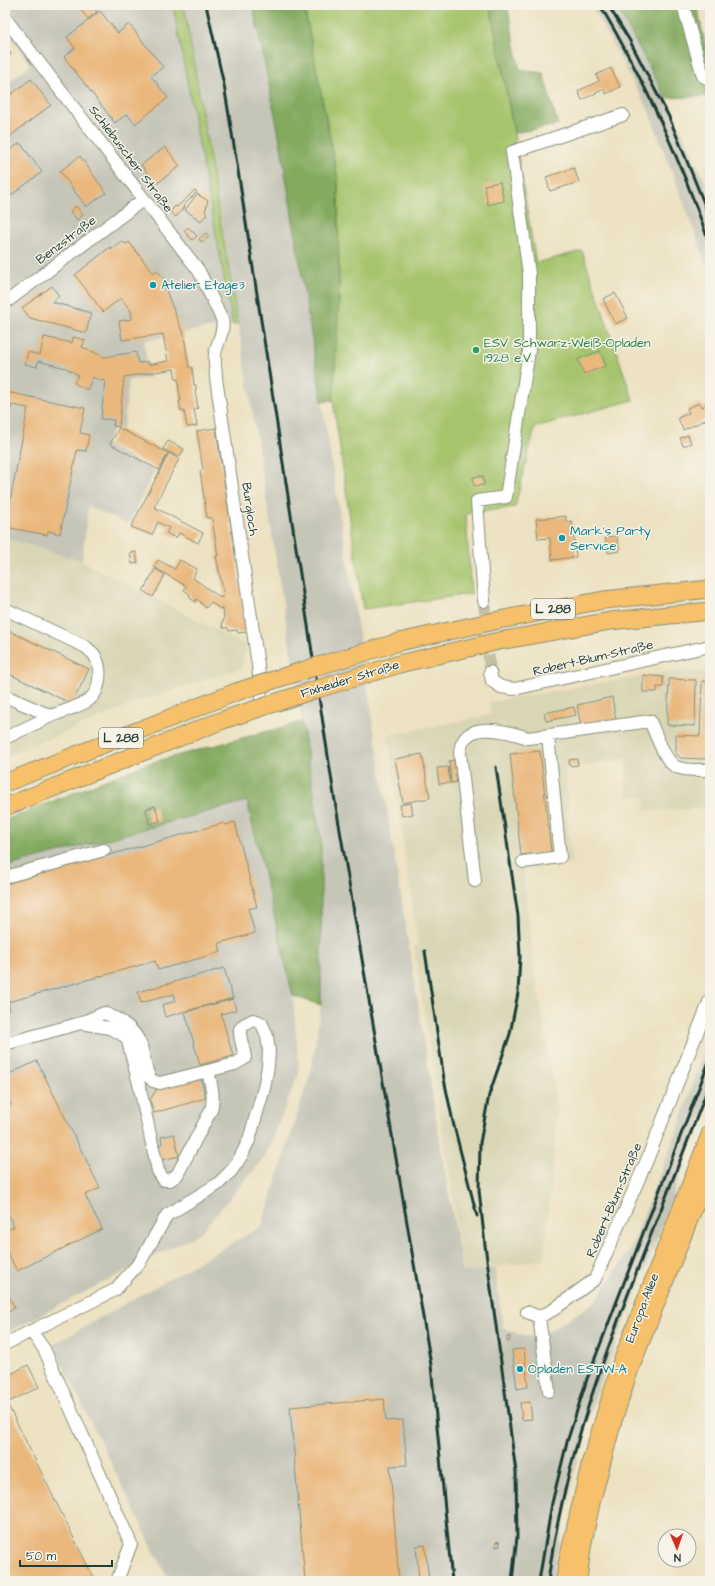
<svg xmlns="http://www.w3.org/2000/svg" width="715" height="1586" viewBox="0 0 715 1586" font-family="'Architects Daughter',sans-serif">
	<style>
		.built { fill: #d9d6b5 }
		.industrial { fill: #c5c5b8 }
		.green { fill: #a5c46c; stroke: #628050 }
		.forest { fill: #84aa60; stroke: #52744a }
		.building { fill: #eab87d }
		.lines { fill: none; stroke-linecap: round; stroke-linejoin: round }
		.minor-tunnel { stroke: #c3c0a4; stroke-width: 12; stroke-dasharray: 12 6; stroke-linecap: butt }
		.minor-casing { stroke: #868f7a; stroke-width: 14 }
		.major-casing { stroke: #868f7a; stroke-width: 17 }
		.highway-casing { stroke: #868f7a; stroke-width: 19 }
		.minor { stroke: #fff; stroke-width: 12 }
		.major { stroke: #f7c06b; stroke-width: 15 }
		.highway { stroke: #f7c06b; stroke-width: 17 }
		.rail { stroke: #1f3d34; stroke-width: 3 }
		.highway-bridge-casing { stroke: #868f7a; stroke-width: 19; stroke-linecap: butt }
		.highway-bridge { stroke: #f7c06b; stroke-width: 17 }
		.culture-dot { fill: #0f9aa8; stroke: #f7f3e8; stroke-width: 1.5 }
		.leisure-dot { fill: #2e9e5b; stroke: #f7f3e8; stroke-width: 1.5 }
		.labels { text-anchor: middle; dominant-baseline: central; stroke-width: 3; stroke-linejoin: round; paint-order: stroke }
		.shield { fill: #f7f3e8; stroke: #60746a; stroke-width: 1 }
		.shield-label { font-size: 12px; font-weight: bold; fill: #1f3d34 }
		.street-label { font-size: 13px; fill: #1f3d34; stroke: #f7f3e8 }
		.culture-label { font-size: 13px; fill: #0d838f; stroke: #f7f3e8; text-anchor: start }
		.leisure-label { font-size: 13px; fill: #27864d; stroke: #f7f3e8; text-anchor: start }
	</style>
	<rect width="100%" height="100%" fill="#f7f3e8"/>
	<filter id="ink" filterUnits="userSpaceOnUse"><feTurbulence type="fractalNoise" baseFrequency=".025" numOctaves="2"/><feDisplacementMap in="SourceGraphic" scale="8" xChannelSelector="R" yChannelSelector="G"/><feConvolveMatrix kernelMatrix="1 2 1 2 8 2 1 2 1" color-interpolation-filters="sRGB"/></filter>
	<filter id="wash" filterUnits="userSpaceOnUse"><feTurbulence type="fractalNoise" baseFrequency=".012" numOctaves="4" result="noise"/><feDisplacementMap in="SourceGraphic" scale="16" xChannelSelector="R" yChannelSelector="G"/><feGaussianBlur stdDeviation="0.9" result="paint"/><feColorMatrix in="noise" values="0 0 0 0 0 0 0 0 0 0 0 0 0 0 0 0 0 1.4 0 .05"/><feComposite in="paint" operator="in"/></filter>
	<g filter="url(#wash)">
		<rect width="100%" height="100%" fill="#ece1c0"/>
		<path class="built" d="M5 537 15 541 82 561 247 646 241 668 137 702 5 757Z
			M674 671H710V808L645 811V796L627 797 626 759 566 769 568 809 567 816 572 863 523 870 534 967 558 1108 544 1259 464 1272 414 946 418 945 388 735 491 715 490 702Z"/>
		<path class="industrial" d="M5 5H173L233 325 201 329 144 341 149 378 129 380 124 426 112 431 106 444 154 471 128 524 88 506 82 561 15 541 5 537V85L30 65 5 30Z
			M184 5H253L280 140 444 1167 463 1272 495 1268 503 1327 518 1334 534 1337 554 1328 595 1302 630 1250 679 1126 710 1034V1095L650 1258 595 1396 577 1462 554 1569 553 1581H169L53 1345 262 1226 311 1071 321 1005V840L221 215Z
			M591 5H616L666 98 710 193V276L692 224 648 109Z
			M247 801 293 996 299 1072 265 1157 200 1233 5 1333V867Z"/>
		<path class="green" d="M173 5H184L238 324 233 325Z
			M304 5H490L514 133 536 263 582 251 633 400 535 427 515 507 466 514 471 594 363 609 333 400 339 299 338 180Z"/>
		<path class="forest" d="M253 5H304L338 180 339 299 333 400 322 402 280 140Z
			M490 5H507L520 70 543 73 558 125 514 133Z
			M616 5H697L710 67V96L666 98Z
			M302 722 321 840V1005L293 996 247 801 5 867V820L146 764Z"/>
		<g id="blocks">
			<path class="building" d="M88 5H92L97 12 88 19 81 10Z
				M100 11 118 33 129 24 163 67 151 76 168 98 135 124 127 114 115 123 64 57 75 48 67 37Z
				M5 45 11 54 5 59Z
				M611 68 620 87 606 94 604 89 582 100 578 91 599 81 596 75Z
				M31 79 51 105 5 140V99Z
				M20 143 42 172 5 200V154Z
				M165 147 180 166 156 184 141 165Z
				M80 156 106 193 86 207 60 171Z
				M574 168 579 182 550 191 546 177Z
				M500 182 504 201 488 205 484 185Z
				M195 190 197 192 183 206 184 207 176 217 170 212 175 206 177 207Z
				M197 194 208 201 205 212 207 214 201 221 185 210Z
				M76 206 83 215 77 220 70 211Z
				M188 227 197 236 192 240 184 231Z
				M206 233 209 237 201 242 199 239Z
				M121 241 126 244 129 242 153 273 157 270 169 285 165 288 182 331 183 330 189 367H192L194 385H196V390H195L198 408 194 409 197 426 187 427 184 411H181L179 401H181L178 386H179L178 379 176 380 174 369 124 377 119 427 113 426 114 420 101 419 105 380 100 381 93 377 87 390 74 383 78 375 66 368 38 361 37 367 25 364 28 352 40 355 44 337 72 343 73 337 85 340 82 347 104 357 136 352 138 363 148 362V365L168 361 163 334 122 340 119 321 132 319 131 311 121 298 103 312 75 275 110 247 111 249Z
				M52 286 59 296 52 302 91 313 86 333 30 318 22 308Z
				M615 293 628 318 615 324 603 299Z
				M600 351 606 366 584 374 578 359Z
				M6 392 85 408 80 433 89 435 86 451 77 450 60 534 48 531 47 535 5 527 28 408 12 405 10 411 5 410Z
				M700 403 702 407 710 403V418L683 430 678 418 689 413 687 408Z
				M119 428 168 453 159 470 110 444Z
				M216 428 247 632 238 633 237 630 229 631 228 628H223L222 621H224L223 608 220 609 211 602 206 608 197 599 195 602 189 597 191 595 184 590 186 586 154 567 158 560 175 569 180 560 197 569 193 578 221 598V597L224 596 216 556H218L212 518H207L200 471 203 470 197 431Z
				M688 435 691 443 683 446 680 438Z
				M168 441 184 449 179 457 163 449Z
				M169 453 179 459 154 507 203 533 198 543 179 533 176 538 166 533 169 528 158 522 152 535 131 527Z
				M483 476 484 485 474 486 473 477Z
				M566 516V522L572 521 576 557 552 560 550 538 538 539 536 519Z
				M617 536 619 551 608 553 605 537Z
				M136 552 138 563 132 564 130 553Z
				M155 569 165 575 153 597 143 591Z
				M5 629 89 669 72 704 5 672Z
				M643 675 663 677V687H657V692H643Z
				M669 679 696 680 695 726 667 725Z
				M702 681 710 682V758L708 756 705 759 681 758 676 754V735L700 736Z
				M612 697 616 720 581 727 577 705Z
				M574 707 576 715 546 721 544 713Z
				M540 751 551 852 521 855 510 754Z
				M422 754 430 798 403 803 395 759Z
				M577 759 578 765 570 766 569 760Z
				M454 760 457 782 451 783 449 761Z
				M448 767 450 783 439 784 437 768Z
				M411 803 413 814 402 816 400 805Z
				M155 806 160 821 149 824 146 809Z
				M235 822 257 907 248 909 255 933 219 943 221 952 158 970 155 961 8 1002 10 1010 5 1011V884L224 823 226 825Z
				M224 968 233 998 165 1017 162 1005 176 1001 174 994 141 1003 138 992Z
				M233 999 236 1010 221 1014 233 1056 200 1065 185 1012Z
				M37 1061 100 1188 85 1195 102 1229 17 1271 5 1248V1231L14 1227 5 1208V1108L11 1105 5 1092V1076Z
				M200 1076 206 1098 154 1113 150 1100 157 1088Z
				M174 1134 179 1156 153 1162 149 1147 162 1144 161 1137Z
				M5 1289 15 1308 5 1314Z
				M510 1336V1341L507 1342V1337Z
				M524 1349 528 1387 517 1389 512 1350Z
				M28 1365 39 1387 7 1403 94 1579 89 1581H5V1377Z
				M384 1399 386 1421 403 1420 407 1465 390 1466 399 1581H305L290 1407Z
				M530 1402 532 1419 522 1420 520 1403Z
				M499 1541 500 1546 496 1547V1542Z
				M425 1545 429 1580H419L416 1546Z"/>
		</g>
	</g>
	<g filter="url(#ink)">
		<use href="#blocks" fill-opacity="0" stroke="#868f7a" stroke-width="1"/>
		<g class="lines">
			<path class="minor-tunnel" d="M484 601 490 672"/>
			<defs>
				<path id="minor" d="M683 5 703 76 710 80
					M5 18 199 271 222 319C225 332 217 342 215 354 214 362 216 370 216 378L258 665 261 698
					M5 303 144 199
					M484 601 477 501 506 497 529 351V274L512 152 623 115
					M5 609 86 647C89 650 93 653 95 656 102 669 101 690 89 700 81 706 61 712 51 716
					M490 672 492 681 501 687 514 689 710 646
					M5 696 51 716 5 738
					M523 862 560 857 548 735
					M5 877 104 850
					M475 881 460 753C462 718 507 731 528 738L650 721C655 732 665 762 676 767 686 771 699 770 710 770
					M82 1023 109 1028 120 1033 127 1038 138 1080 158 1171 164 1180H170L177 1175 211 1110C215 1096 211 1085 208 1071
					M5 1044 81 1023 104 1013C120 1019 136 1030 141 1046 144 1057 145 1067 149 1077L153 1081 160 1083 235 1064 245 1058C244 1048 239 1038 240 1029L245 1024 253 1020 257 1021 262 1024 267 1036 269 1051 268 1066 264 1088 249 1140 240 1158 231 1171 218 1184 167 1215 140 1262 115 1290 5 1344
					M527 1312 539 1317
					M31 1331 44 1349 131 1544 117 1581
					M549 1391 539 1317 553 1310 595 1279 647 1160 710 1000"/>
				<path id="major" d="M564 1581 566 1564 590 1461 620 1364 710 1132
					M579 1581 583 1547 592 1503 613 1424 629 1374 710 1169"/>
				<path id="highway" d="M399 642 499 620 604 600 710 589
					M403 663 499 641 610 621 710 611
					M5 783 236 692
					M5 807 223 720"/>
			</defs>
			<use href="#minor" class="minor-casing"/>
			<use href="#major" class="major-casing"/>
			<use href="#highway" class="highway-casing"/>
			<use href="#minor" class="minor"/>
			<use href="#major" class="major"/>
			<use href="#highway" class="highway"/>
			<path class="rail" d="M206 5 224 85 237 164 334 795 421 1305 431 1365 452 1581
				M600 5C645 81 681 161 710 245
				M608 5 630 41 669 117 710 218
				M496 767 518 916 520 956 518 993 510 1034 489 1095 480 1143 479 1190 485 1245 516 1472 517 1537 512 1581
				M425 951 444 1079 453 1122 477 1216
				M539 1581 552 1503 567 1442 587 1379 710 1059
				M548 1581C564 1458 607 1347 652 1232 672 1182 691 1132 710 1083"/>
			<defs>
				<path id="highway-bridge" d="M236 692 311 668 399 642
					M223 720 314 690 403 663"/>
			</defs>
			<use href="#highway-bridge" class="highway-bridge-casing"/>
			<use href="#highway-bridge" class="highway-bridge"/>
		</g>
	</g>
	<g class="culture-dot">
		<circle cx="153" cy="285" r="4"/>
		<circle cx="562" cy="538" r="4"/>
		<circle cx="520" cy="1369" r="4"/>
	</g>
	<circle class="leisure-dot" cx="476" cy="350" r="4"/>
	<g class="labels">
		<g class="shield">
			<rect x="531" y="599" width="44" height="20" rx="3"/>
			<rect x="99" y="728" width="44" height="20" rx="3"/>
		</g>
		<g class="shield-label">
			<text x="553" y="609">L 288</text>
			<text x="121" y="738">L 288</text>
		</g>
		<g class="street-label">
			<text transform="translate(131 159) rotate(53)">Schlebuscher Straße</text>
			<text transform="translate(66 240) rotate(-37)">Benzstraße</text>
			<text transform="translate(250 509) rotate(82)">Burgloch</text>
			<text transform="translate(593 658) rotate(-13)">Robert-Blum-Straße</text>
			<text transform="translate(350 679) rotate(-17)">Fixheider Straße</text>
			<text transform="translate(614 1200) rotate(-67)">Robert-Blum-Straße</text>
			<text transform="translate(642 1308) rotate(-69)">Europa-Allee</text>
		</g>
		<g class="culture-label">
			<text x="161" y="285">Atelier Etage3</text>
			<text x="570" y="531">Mark's Party<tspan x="570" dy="15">Service</tspan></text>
			<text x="528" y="1369">Opladen ESTW-A</text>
		</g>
		<g class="leisure-label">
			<text x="484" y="343">ESV Schwarz-Weiß-Opladen<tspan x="484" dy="15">1928 e.V.</tspan></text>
		</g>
	</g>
	<rect width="715" height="1586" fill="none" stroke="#f7f3e8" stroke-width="20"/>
	<g transform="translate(677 1548) rotate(178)"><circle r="19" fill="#f7f3e8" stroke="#a1aaa0"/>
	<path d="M0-3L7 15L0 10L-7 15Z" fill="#c8321e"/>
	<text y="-6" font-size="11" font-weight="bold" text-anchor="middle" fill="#1f3d34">N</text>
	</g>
	<path d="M20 1560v6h92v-6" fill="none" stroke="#1f3d34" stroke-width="2"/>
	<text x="26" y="1560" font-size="12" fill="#1f3d34" stroke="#f7f3e8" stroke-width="3" paint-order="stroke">50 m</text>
</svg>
